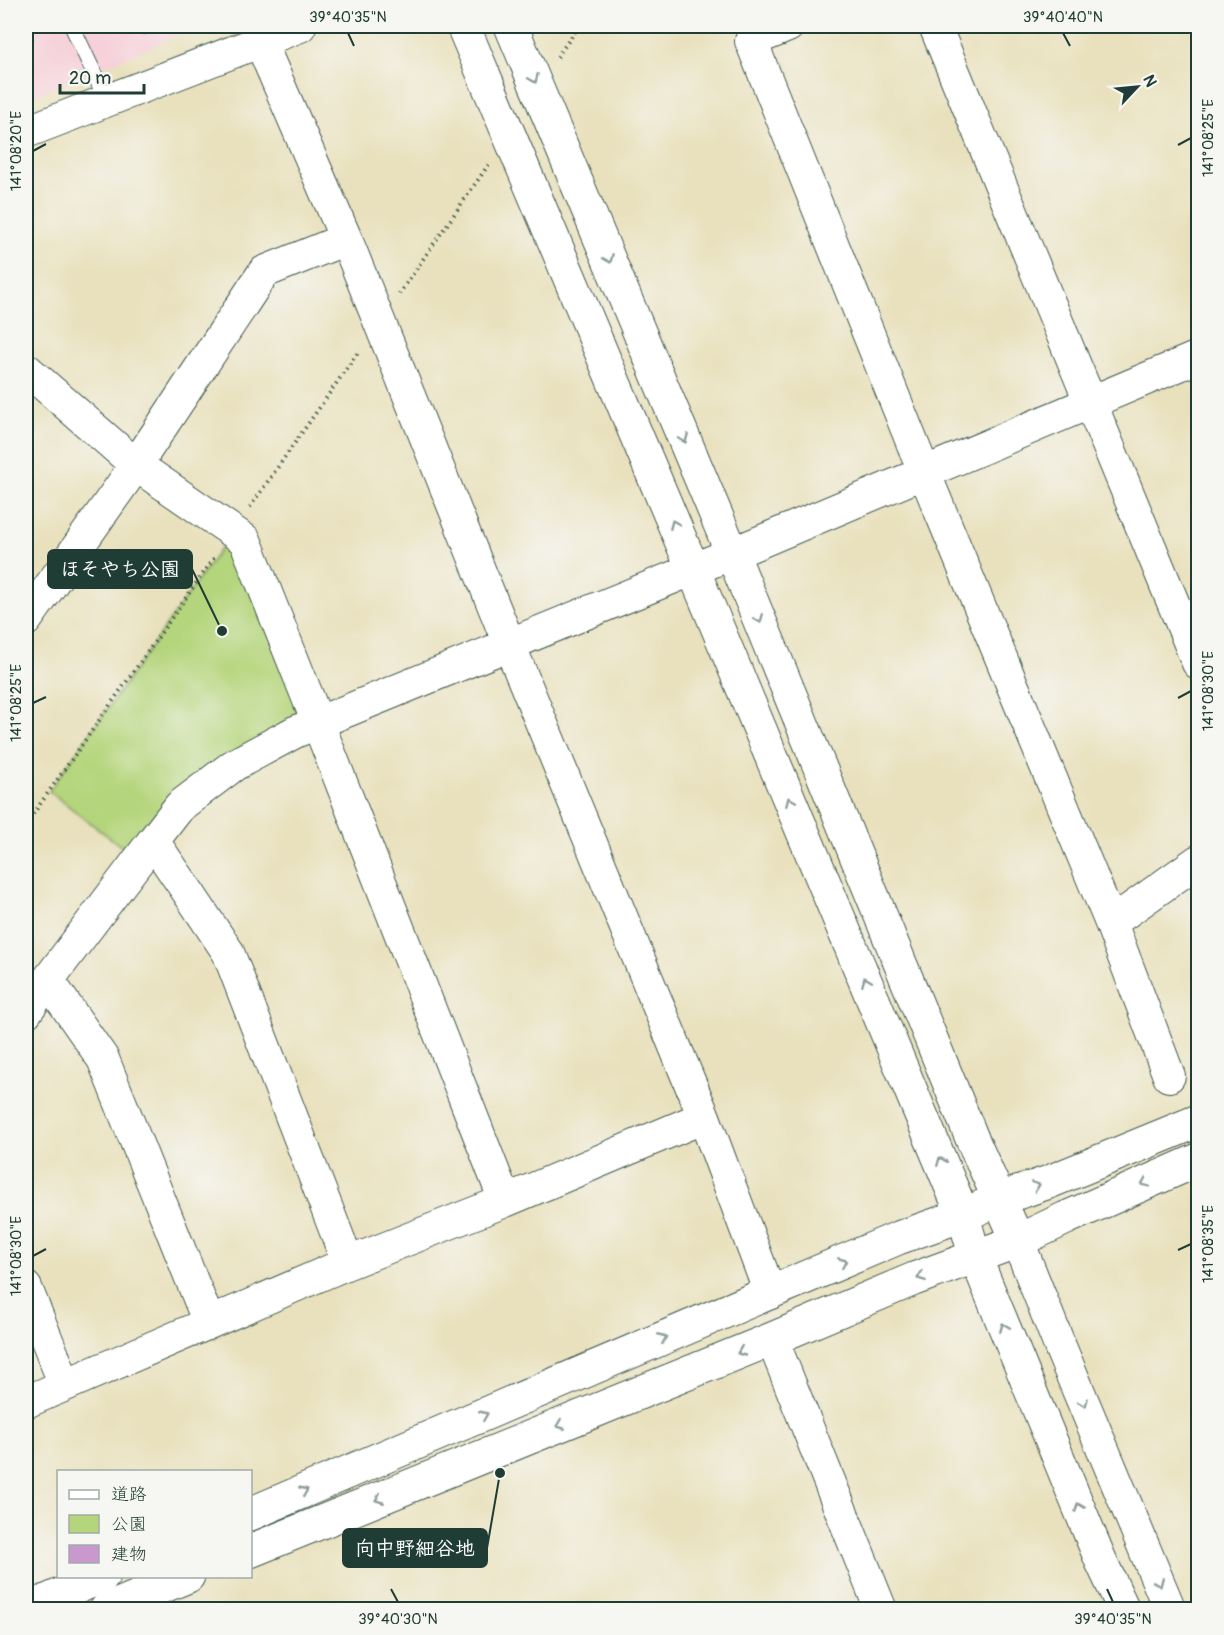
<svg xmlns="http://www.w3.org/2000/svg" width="1224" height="1635" viewBox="0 0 1224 1635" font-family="Pangolin,'Klee One',sans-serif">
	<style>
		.built { fill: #f6cfd9 }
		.green { fill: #b5d57c; stroke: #6a8958; stroke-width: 1.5 }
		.building { fill: #c998ce }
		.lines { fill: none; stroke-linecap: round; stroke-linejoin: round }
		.service-casing { stroke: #3d5649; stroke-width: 17 }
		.minor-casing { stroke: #3d5649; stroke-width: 34 }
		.tertiary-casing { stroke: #3d5649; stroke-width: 35 }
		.path { stroke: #3d5649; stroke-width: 4; stroke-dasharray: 1.5 4.5; stroke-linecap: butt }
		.service { stroke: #fff; stroke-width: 15 }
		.minor { stroke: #fff; stroke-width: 32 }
		.tertiary { stroke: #fff; stroke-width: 33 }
		.oneway { stroke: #8f9e9a }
		.ticks { fill: none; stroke: #1f3d34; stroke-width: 2 }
		.leader { fill: none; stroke: #1f3d34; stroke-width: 2 }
		.callout-dot { fill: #1f3d34; stroke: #f6f6f2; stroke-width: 2 }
		.callout { fill: #1f3d34; stroke: #1f3d34; stroke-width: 2 }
		.callout-label { font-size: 20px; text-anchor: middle; font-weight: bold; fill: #fff }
		.neatline { fill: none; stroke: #1f3d34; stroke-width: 2 }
		.ticks-label { font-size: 15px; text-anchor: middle; fill: #1f3d34 }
	</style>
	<rect width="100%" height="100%" fill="#f6f6f2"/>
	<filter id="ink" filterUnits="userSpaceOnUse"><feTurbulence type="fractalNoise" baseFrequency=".0167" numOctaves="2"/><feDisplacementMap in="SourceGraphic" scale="12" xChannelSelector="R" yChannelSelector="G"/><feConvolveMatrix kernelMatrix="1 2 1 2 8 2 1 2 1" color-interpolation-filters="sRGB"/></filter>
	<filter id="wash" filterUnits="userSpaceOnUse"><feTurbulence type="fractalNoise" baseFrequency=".008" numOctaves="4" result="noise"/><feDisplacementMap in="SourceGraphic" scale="24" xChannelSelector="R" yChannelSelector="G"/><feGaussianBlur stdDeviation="1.35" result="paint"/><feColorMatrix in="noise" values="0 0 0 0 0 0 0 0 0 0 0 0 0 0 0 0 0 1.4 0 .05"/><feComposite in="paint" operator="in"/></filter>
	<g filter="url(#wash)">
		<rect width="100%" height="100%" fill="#e9e1bd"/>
		<path class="built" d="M26 26H201L26 99Z"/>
		<path class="green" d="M233 531 318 723 295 732 139 860 49 791Z"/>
		<g id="blocks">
			<path class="building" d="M26 26H27L33 39 26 42Z
				M140 26H164L144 34Z"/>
		</g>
	</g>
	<g filter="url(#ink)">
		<use href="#blocks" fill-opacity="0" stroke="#3d5649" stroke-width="1.5"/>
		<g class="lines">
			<defs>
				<path id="service" d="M72 26 107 101"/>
				<path id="minor" d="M788 26 751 41 924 472 1111 923
					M935 26 1198 663
					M260 41 346 239 509 644 704 1117 770 1293
					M26 132 300 26
					M26 369 136 465 245 540 318 723 505 1201
					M26 620 136 465 264 272 346 239
					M153 841 48 980 103 1059 209 1323
					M26 1012 48 980
					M1169 1076 1111 923 1198 861
					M963 1215 975 1256 1101 1561 1124 1610
					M1018 1241 1061 1349 1170 1610
					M348 1263 228 952 188 892 153 841 180 806 234 765 295 732 755 544 1198 357
					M26 1288 65 1385
					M772 1339 881 1610
					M26 1402 348 1263 505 1201 704 1117"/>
				<path id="tertiary" d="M463 26 693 569 963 1215
					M511 26 732 553 973 1141 1018 1241
					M250 1514 898 1238 963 1215 1000 1199 1049 1182 1198 1121
					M250 1551 772 1339 914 1279 1018 1241 1066 1218 1198 1160
					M26 1610 103 1576
					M106 1610 188 1576"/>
			</defs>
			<use href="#service" class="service-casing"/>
			<use href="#minor" class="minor-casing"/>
			<use href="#tertiary" class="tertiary-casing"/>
			<path class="path" d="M557 57 579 26
				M399 294 489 164
				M250 507 359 351
				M26 824 216 555"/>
			<use href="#service" class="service"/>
			<use href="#minor" class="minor"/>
			<use href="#tertiary" class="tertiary"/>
		</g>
		<defs><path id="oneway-chevron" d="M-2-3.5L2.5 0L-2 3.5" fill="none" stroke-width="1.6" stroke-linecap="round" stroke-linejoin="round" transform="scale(1.5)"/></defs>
		<g class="oneway">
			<use href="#oneway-chevron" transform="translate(534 79) rotate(67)"/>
			<use href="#oneway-chevron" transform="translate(609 259) rotate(67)"/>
			<use href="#oneway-chevron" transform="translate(684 439) rotate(67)"/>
			<use href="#oneway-chevron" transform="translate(674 524) rotate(-113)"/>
			<use href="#oneway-chevron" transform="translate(759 619) rotate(68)"/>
			<use href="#oneway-chevron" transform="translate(790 801) rotate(-113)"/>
			<use href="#oneway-chevron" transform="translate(866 981) rotate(-113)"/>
			<use href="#oneway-chevron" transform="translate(941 1161) rotate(-112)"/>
			<use href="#oneway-chevron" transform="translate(1145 1183) rotate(156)"/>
			<use href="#oneway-chevron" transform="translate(1036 1186) rotate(-20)"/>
			<use href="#oneway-chevron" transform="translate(843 1262) rotate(-23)"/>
			<use href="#oneway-chevron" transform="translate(921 1277) rotate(159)"/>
			<use href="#oneway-chevron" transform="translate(1004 1327) rotate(-112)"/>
			<use href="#oneway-chevron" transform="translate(663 1338) rotate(-23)"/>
			<use href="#oneway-chevron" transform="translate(741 1352) rotate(158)"/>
			<use href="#oneway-chevron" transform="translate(1084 1403) rotate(67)"/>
			<use href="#oneway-chevron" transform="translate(484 1415) rotate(-23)"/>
			<use href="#oneway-chevron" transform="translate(560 1425) rotate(158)"/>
			<use href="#oneway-chevron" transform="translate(304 1491) rotate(-23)"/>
			<use href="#oneway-chevron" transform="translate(379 1499) rotate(158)"/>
			<use href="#oneway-chevron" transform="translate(1079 1507) rotate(-112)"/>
			<use href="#oneway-chevron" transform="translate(1159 1583) rotate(67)"/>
		</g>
	</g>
	<path class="ticks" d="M348 33 354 46M1063 33 1070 46M1178 145 1191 138M33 151 46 144M1178 698 1191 691M33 703 46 697M1178 1250 1191 1244M33 1256 46 1249M391 1589 398 1602M1107 1589 1113 1602"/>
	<path class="leader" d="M222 631L192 569M500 1473L487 1548"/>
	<g class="callout-dot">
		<circle cx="222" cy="631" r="6"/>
		<circle cx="500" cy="1473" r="6"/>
	</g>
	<g class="callout">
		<rect x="48" y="550" width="144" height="38" rx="6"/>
		<rect x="343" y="1529" width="144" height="38" rx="6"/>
	</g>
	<g class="callout-label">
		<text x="120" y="576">ほそやち公園</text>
		<text x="415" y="1555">向中野細谷地</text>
	</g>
	<rect width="1224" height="1635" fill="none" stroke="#f6f6f2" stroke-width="66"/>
	<rect x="57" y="1470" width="195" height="108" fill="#f6f6f2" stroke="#a0aca6" stroke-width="1.5"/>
	<rect x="69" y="1490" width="30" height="9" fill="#ffffff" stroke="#a0aca6" stroke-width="1.5"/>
	<text x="111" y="1500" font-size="18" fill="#1f3d34">道路</text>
	<rect x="69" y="1515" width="30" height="18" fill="#b5d57c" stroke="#a0aca6" stroke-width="1.5"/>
	<text x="111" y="1530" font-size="18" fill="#1f3d34">公園</text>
	<rect x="69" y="1545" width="30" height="18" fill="#c998ce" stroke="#a0aca6" stroke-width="1.5"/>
	<text x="111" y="1560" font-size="18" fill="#1f3d34">建物</text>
	<g transform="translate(1137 87) rotate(64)" stroke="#f6f6f2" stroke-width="4.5" paint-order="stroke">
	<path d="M0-4.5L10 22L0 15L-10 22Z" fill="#1f3d34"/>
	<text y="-9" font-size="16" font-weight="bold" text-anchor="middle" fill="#1f3d34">N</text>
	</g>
	<path d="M60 84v9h84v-9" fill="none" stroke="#1f3d34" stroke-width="3"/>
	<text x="69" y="84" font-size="18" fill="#1f3d34" stroke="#f6f6f2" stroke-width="4.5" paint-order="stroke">20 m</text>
	<rect x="33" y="33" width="1158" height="1569" class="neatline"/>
	<g class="ticks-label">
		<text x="348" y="22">39°40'35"N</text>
		<text x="1063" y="22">39°40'40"N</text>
		<text transform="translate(1208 138) rotate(-90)" y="5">141°08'25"E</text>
		<text transform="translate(16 151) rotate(-90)" y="5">141°08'20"E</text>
		<text transform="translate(1208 691) rotate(-90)" y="5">141°08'30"E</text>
		<text transform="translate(16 703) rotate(-90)" y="5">141°08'25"E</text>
		<text transform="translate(1208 1244) rotate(-90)" y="5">141°08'35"E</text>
		<text transform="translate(16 1256) rotate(-90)" y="5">141°08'30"E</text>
		<text x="398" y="1624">39°40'30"N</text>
		<text x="1113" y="1624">39°40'35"N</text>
	</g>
</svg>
